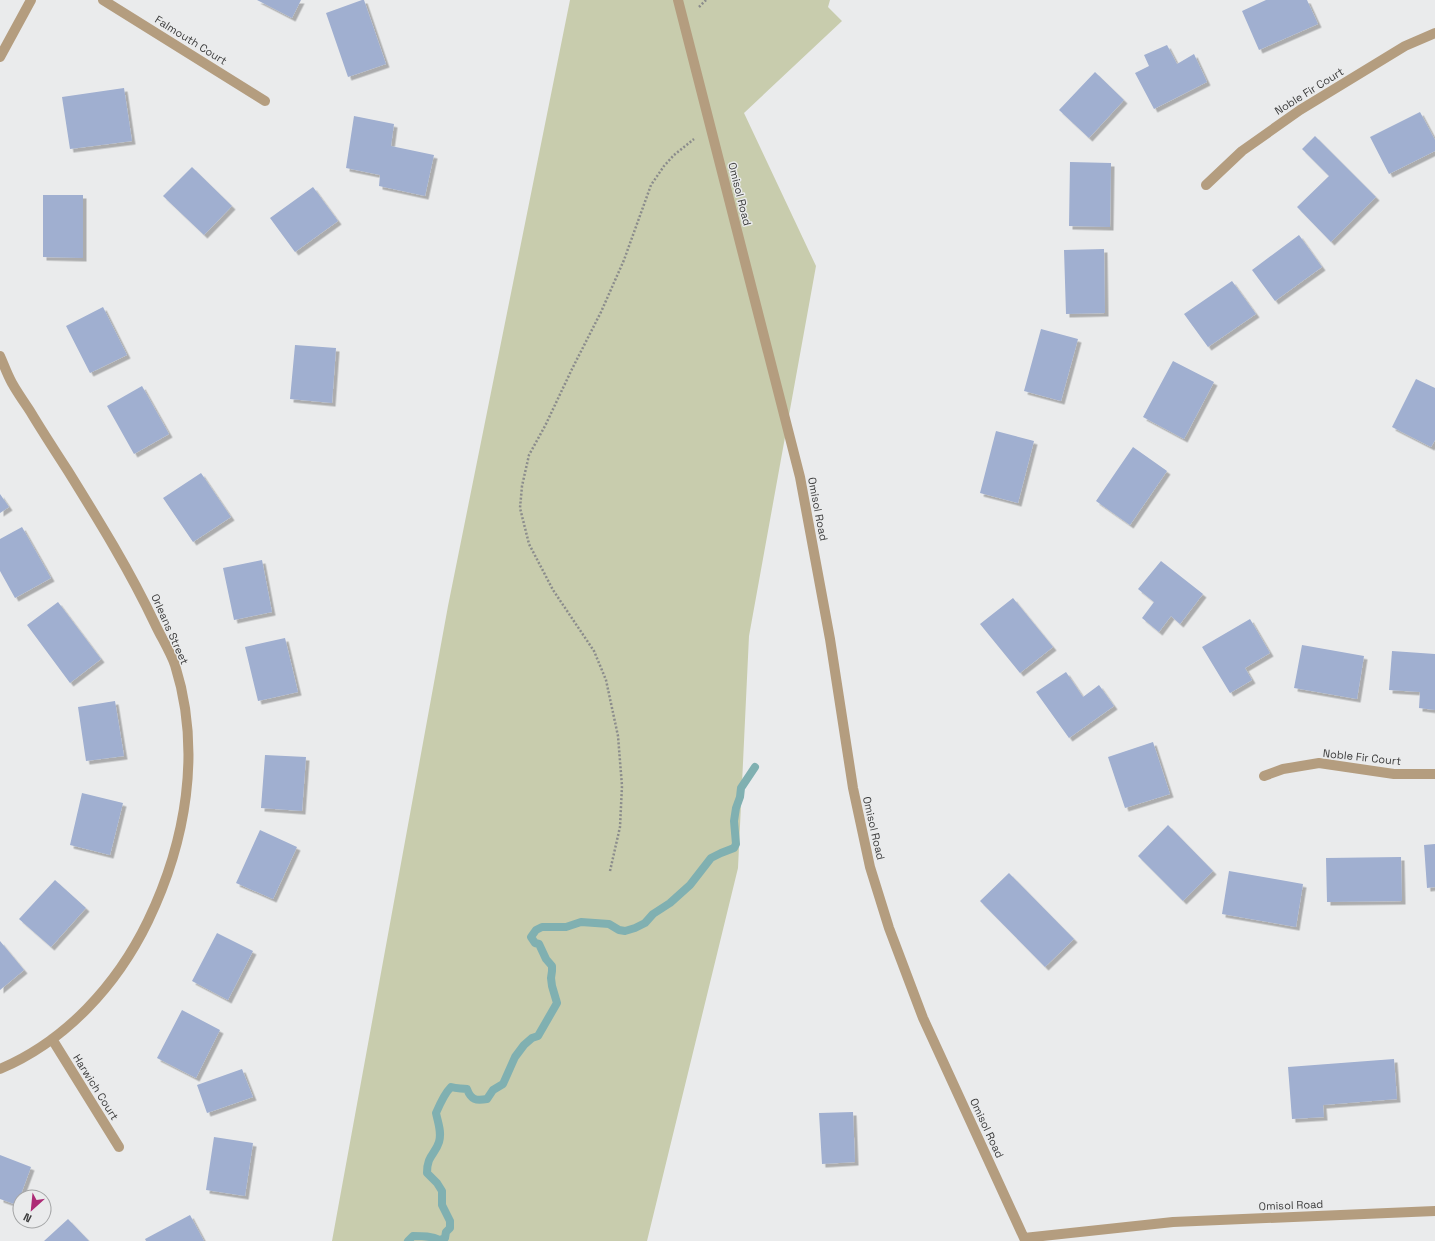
<svg xmlns="http://www.w3.org/2000/svg" width="1435" height="1241" viewBox="0 0 1435 1241" font-family="'Space Grotesk',sans-serif">
	<style>
		.green { fill: #c8ccad }
		.lines { fill: none; stroke-linecap: round; stroke-linejoin: round }
		.stream { stroke: #80b0b1; stroke-width: 8 }
		.building { fill: #a0afd0; filter: url(#shadow) }
		.path { stroke: #8b8c8c; stroke-width: 2.5; stroke-dasharray: 2 2; stroke-linecap: butt }
		.minor { stroke: #b49d7f; stroke-width: 10 }
		.labels { text-anchor: middle; dominant-baseline: central; stroke-width: 3; stroke-linejoin: round; paint-order: stroke }
		.street-label { font-size: 11px; fill: #3c3c3c; stroke: #eaebec }
	</style>
	<defs>
		<filter id="shadow"><feDropShadow dx="3.5" dy="3.5" stdDeviation="0" flood-color="#0004"/></filter>
	</defs>
	<rect width="100%" height="100%" fill="#eaebec"/>
	<path class="green" d="M570 0H830L828 7 842 21 744 113 816 266 749 636 738 868 647 1241H332L448 606Z"/>
	<g class="lines">
		<path class="stream" d="M408 1241 413 1236C423 1236 432 1236 440 1240L445 1238 446 1232 450 1228V1221L442 1205V1191L437 1183 427 1173C427 1155 435 1155 439 1142 442 1132 438 1123 436 1113 439 1106 446 1092 451 1087 457 1089 461 1088 467 1089 471 1100 476 1101 487 1099L493 1090 503 1084 515 1057 524 1045 532 1038 538 1036 557 1003 552 986 551 978 552 971V966L546 959 539 944 535 943 531 937 536 930 542 927H566L581 922 609 924 619 930 625 931 635 928 645 923 653 914 670 903 690 885 711 858 721 853 734 848 736 844 734 821 736 808 740 797 741 788 755 767"/>
	</g>
	<path class="building" d="M257 0H301L292 18Z
		M362 0H364L386 64 348 77 326 13Z
		M1266 0H1307L1318 24 1259 50 1242 11Z
		M1167 45 1177 64 1194 54 1207 82 1154 109 1135 73 1149 66 1144 55Z
		M1095 72 1124 100 1089 138 1059 110Z
		M124 88 132 141 70 149 62 97Z
		M1420 112 1435 140V151L1389 174 1370 137Z
		M354 116 394 124 391 146 434 155 425 196 379 186 380 175 346 168Z
		M1315 136 1376 197 1331 242 1297 207 1329 176 1302 149Z
		M1070 162 1111 163 1110 227 1069 226Z
		M192 167 232 206 204 235 163 196Z
		M313 187 338 221 295 252 270 218Z
		M43 195H83V258L43 257Z
		M1299 235 1322 267 1275 301 1252 270Z
		M1104 249 1105 313 1066 314 1064 250Z
		M1232 281 1256 314 1208 347 1184 314Z
		M103 307 127 355 90 373 66 326Z
		M1041 329 1078 339 1061 401 1024 391Z
		M295 345 336 348 332 403 290 399Z
		M1173 361 1214 382 1184 439 1143 417Z
		M1416 379 1435 388V440L1431 447 1392 427Z
		M142 386 169 434 134 454 107 406Z
		M996 431 1034 441 1018 503 980 493Z
		M1133 447 1167 471 1130 525 1096 501Z
		M201 473 231 517 193 542 163 498Z
		M0 494 9 507 0 513Z
		M22 527 51 578 15 598 0 571V539Z
		M262 560 272 612 234 620 223 568Z
		M1161 561 1203 594 1180 624 1171 616 1159 632 1142 618 1154 602 1138 589Z
		M1013 598 1053 647 1020 673 980 624Z
		M58 602 101 659 70 683 27 625Z
		M1250 619 1270 653 1245 668 1252 680 1230 693 1202 647Z
		M285 638 298 692 258 701 245 647Z
		M1302 645 1364 656 1357 699 1294 688Z
		M1392 651 1435 654V710L1419 708 1420 692 1389 690Z
		M1066 672 1083 697 1099 685 1114 706 1069 738 1036 692Z
		M115 701 124 756 86 761 78 707Z
		M1153 742 1170 794 1125 808 1108 757Z
		M265 755 306 757 302 811 261 808Z
		M82 793 123 803 110 855 70 845Z
		M1168 825 1213 871 1183 901 1138 856Z
		M260 830 297 847 273 899 236 883Z
		M1435 844V887L1427 888 1424 845Z
		M1401 857 1402 901 1327 902 1326 858Z
		M1229 871 1303 884 1296 927 1222 914Z
		M1009 873 1074 939 1045 967 980 901Z
		M55 880 86 908 51 947 19 919Z
		M217 933 253 951 228 1000 192 981Z
		M0 941 24 970 0 990Z
		M182 1010 220 1030 196 1078 157 1058Z
		M1394 1059 1397 1099 1323 1105 1324 1117 1292 1119 1288 1067Z
		M242 1069 253 1097 207 1113 197 1085Z
		M853 1112 855 1162 822 1164 819 1113Z
		M214 1137 253 1143 245 1196 206 1190Z
		M0 1155 31 1167 17 1205 0 1199Z
		M190 1215 204 1241H146L145 1239Z
		M68 1219 89 1241H44Z"/>
	<g class="lines">
		<path class="path" d="M699 7 706 0
			M610 871 620 827 622 786 618 736 606 680 594 651 553 590 529 544 520 508 522 486 529 455 545 426 572 369 601 312 624 260 651 185 664 166 674 155 694 139"/>
		<path class="minor" d="M103 0 265 101
			M678 0 800 477 830 639 853 788 870 867 889 928 923 1018 1024 1238 1173 1222 1435 1211
			M0 57 31 0
			M1206 185 1242 151 1300 110 1405 46 1435 33
			M0 356C4 365 7 374 12 383 17 392 24 402 30 411 42 431 55 451 68 471 99 521 130 571 155 624 161 637 170 651 175 665 202 751 186 842 148 921 117 985 66 1041 0 1069
			M1264 776 1283 769 1319 763 1394 774H1435
			M52 1039 119 1147"/>
	</g>
	<g class="labels">
		<g class="street-label">
			<text transform="translate(191 40) rotate(32)">Falmouth Court</text>
			<text transform="translate(1309 91) rotate(-32)">Noble Fir Court</text>
			<text transform="translate(740 194) rotate(76)">Omisol Road</text>
			<text transform="translate(818 509) rotate(79)">Omisol Road</text>
			<text transform="translate(170 629) rotate(66)">Orleans Street</text>
			<text transform="translate(1362 757) rotate(6)">Noble Fir Court</text>
			<text transform="translate(874 828) rotate(77)">Omisol Road</text>
			<text transform="translate(96 1087) rotate(58)">Harwich Court</text>
			<text transform="translate(987 1128) rotate(65)">Omisol Road</text>
			<text transform="translate(1291 1205) rotate(-2)">Omisol Road</text>
		</g>
	</g>
	<g transform="translate(32 1209) rotate(207)"><circle r="19" fill="#eaebec" stroke="#a4a5a6"/>
	<path d="M0-3L7 15L0 10L-7 15Z" fill="#ad2b76"/>
	<text y="-6" font-size="11" font-weight="bold" text-anchor="middle" fill="#3c3c3c">N</text>
	</g>
</svg>
